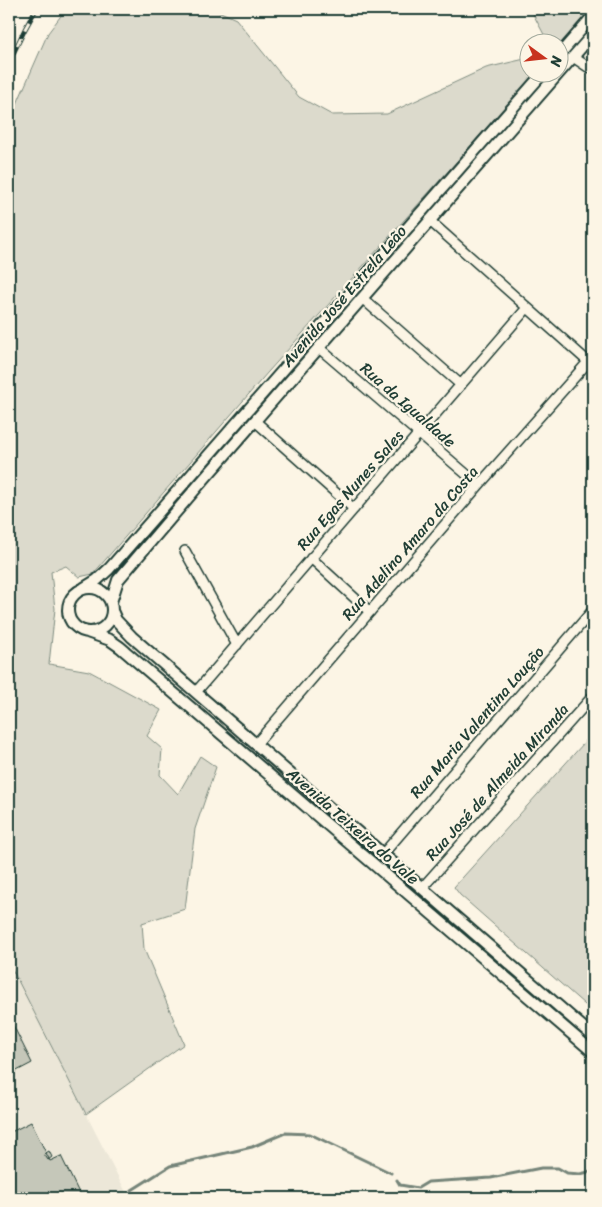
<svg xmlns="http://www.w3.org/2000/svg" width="602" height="1207" viewBox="0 0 602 1207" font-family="Sriracha,sans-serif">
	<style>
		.built { fill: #ece7d8 }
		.green { fill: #dcdacc; stroke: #7e8c80 }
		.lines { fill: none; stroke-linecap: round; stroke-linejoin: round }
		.stream { stroke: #758479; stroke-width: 3 }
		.building { fill: #c5c7b9; stroke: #1f3d34 }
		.minor-casing { stroke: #1f3d34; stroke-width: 12 }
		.tertiary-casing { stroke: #1f3d34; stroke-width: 14 }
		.minor { stroke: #fcf5e5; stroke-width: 9 }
		.tertiary { stroke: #fcf5e5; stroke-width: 10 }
		.rail-casing { stroke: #1f3d34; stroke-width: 5 }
		.rail { stroke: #fcf5e5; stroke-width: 3; stroke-dasharray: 9; stroke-linecap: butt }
		.labels { text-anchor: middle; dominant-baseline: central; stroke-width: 4.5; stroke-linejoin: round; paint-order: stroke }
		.street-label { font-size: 16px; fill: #1f3d34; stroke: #fcf5e5 }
	</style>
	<rect width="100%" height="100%" fill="#fcf5e5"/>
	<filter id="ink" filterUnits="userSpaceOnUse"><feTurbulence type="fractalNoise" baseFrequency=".02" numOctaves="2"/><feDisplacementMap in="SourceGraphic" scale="10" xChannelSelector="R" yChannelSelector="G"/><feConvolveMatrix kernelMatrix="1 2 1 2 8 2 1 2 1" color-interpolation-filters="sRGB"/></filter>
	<g filter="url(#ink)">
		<path class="built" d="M9 962 86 1114 129 1198H9Z"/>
		<path class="green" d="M66 9H214L236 19 299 97 332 115 387 114 486 68 529 58 530 72 536 73 268 372 93 574 79 577 66 566 51 572 55 609 49 664 89 671 161 710 147 736 162 749 160 775 178 794 200 756 216 767 195 829 185 909 142 923 144 949 184 1044 86 1114 9 963V122L48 33Z
			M528 9H592L560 46V42H548L532 12Z
			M593 733V1012L460 895 454 887Z"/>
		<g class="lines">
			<path class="stream" d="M397 1180 400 1185 418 1188 428 1182 491 1178 541 1168H558L567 1173 580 1174 593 1171
				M132 1190 170 1166 252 1147 285 1133 310 1134 391 1173"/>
		</g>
		<path class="building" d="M9 1017 32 1063 9 1075Z
			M31 1122 50 1161 61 1156 80 1195 74 1198H9V1133Z
			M49 1151 52 1157 48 1160 44 1154Z"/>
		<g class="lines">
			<defs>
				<path id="minor" d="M573 57 588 67 593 68
					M430 221 593 366
					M362 298 461 385
					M319 348 479 485
					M255 421 354 509
					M185 551 237 645
					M311 558 370 612
					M586 618 593 625
					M196 692 527 308
					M256 744 479 485 588 362
					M383 854 593 610
					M422 888 593 696"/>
				<path id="tertiary" d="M560 54 593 16
					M68 610a22 22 0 1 1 44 0a22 22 0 1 1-44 0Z
					M84 588 97 580 109 569 544 72
					M111 602 118 580 198 486 593 34
					M113 613 116 620 132 637 593 1036
					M87 632 110 640 120 647 593 1052"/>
			</defs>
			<use href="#minor" class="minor-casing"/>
			<use href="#tertiary" class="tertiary-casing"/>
			<use href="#minor" class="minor"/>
			<use href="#tertiary" class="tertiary"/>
			<defs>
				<path id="rail" d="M9 62 25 29 36 9"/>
			</defs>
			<use href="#rail" class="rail-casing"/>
			<use href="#rail" class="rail"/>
		</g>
	</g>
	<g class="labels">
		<g class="street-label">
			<text transform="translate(344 296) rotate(-49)">Avenida José Estrela Leão</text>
			<text transform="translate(408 405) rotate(41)">Rua da Igualdade</text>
			<text transform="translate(350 490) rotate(-49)">Rua Egas Nunes Sales</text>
			<text transform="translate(410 543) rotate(-49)">Rua Adelino Amaro da Costa</text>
			<text transform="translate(477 722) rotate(-49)">Rua Maria Valentina Loução</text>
			<text transform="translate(497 782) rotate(-48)">Rua José de Almeida Miranda</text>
			<text transform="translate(353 826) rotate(41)">Avenida Teixeira do Vale</text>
		</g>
	</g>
	<rect width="602" height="1207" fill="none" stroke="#fcf5e5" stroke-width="30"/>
	<rect x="15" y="15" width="572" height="1177" fill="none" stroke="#1f3d34" stroke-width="2" filter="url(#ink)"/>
	<g transform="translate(544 58) rotate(105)"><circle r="24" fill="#fcf5e5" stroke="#a4ab9e"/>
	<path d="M0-4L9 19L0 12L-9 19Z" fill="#c8321e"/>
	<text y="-8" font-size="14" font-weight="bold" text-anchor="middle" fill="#1f3d34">N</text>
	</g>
</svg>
